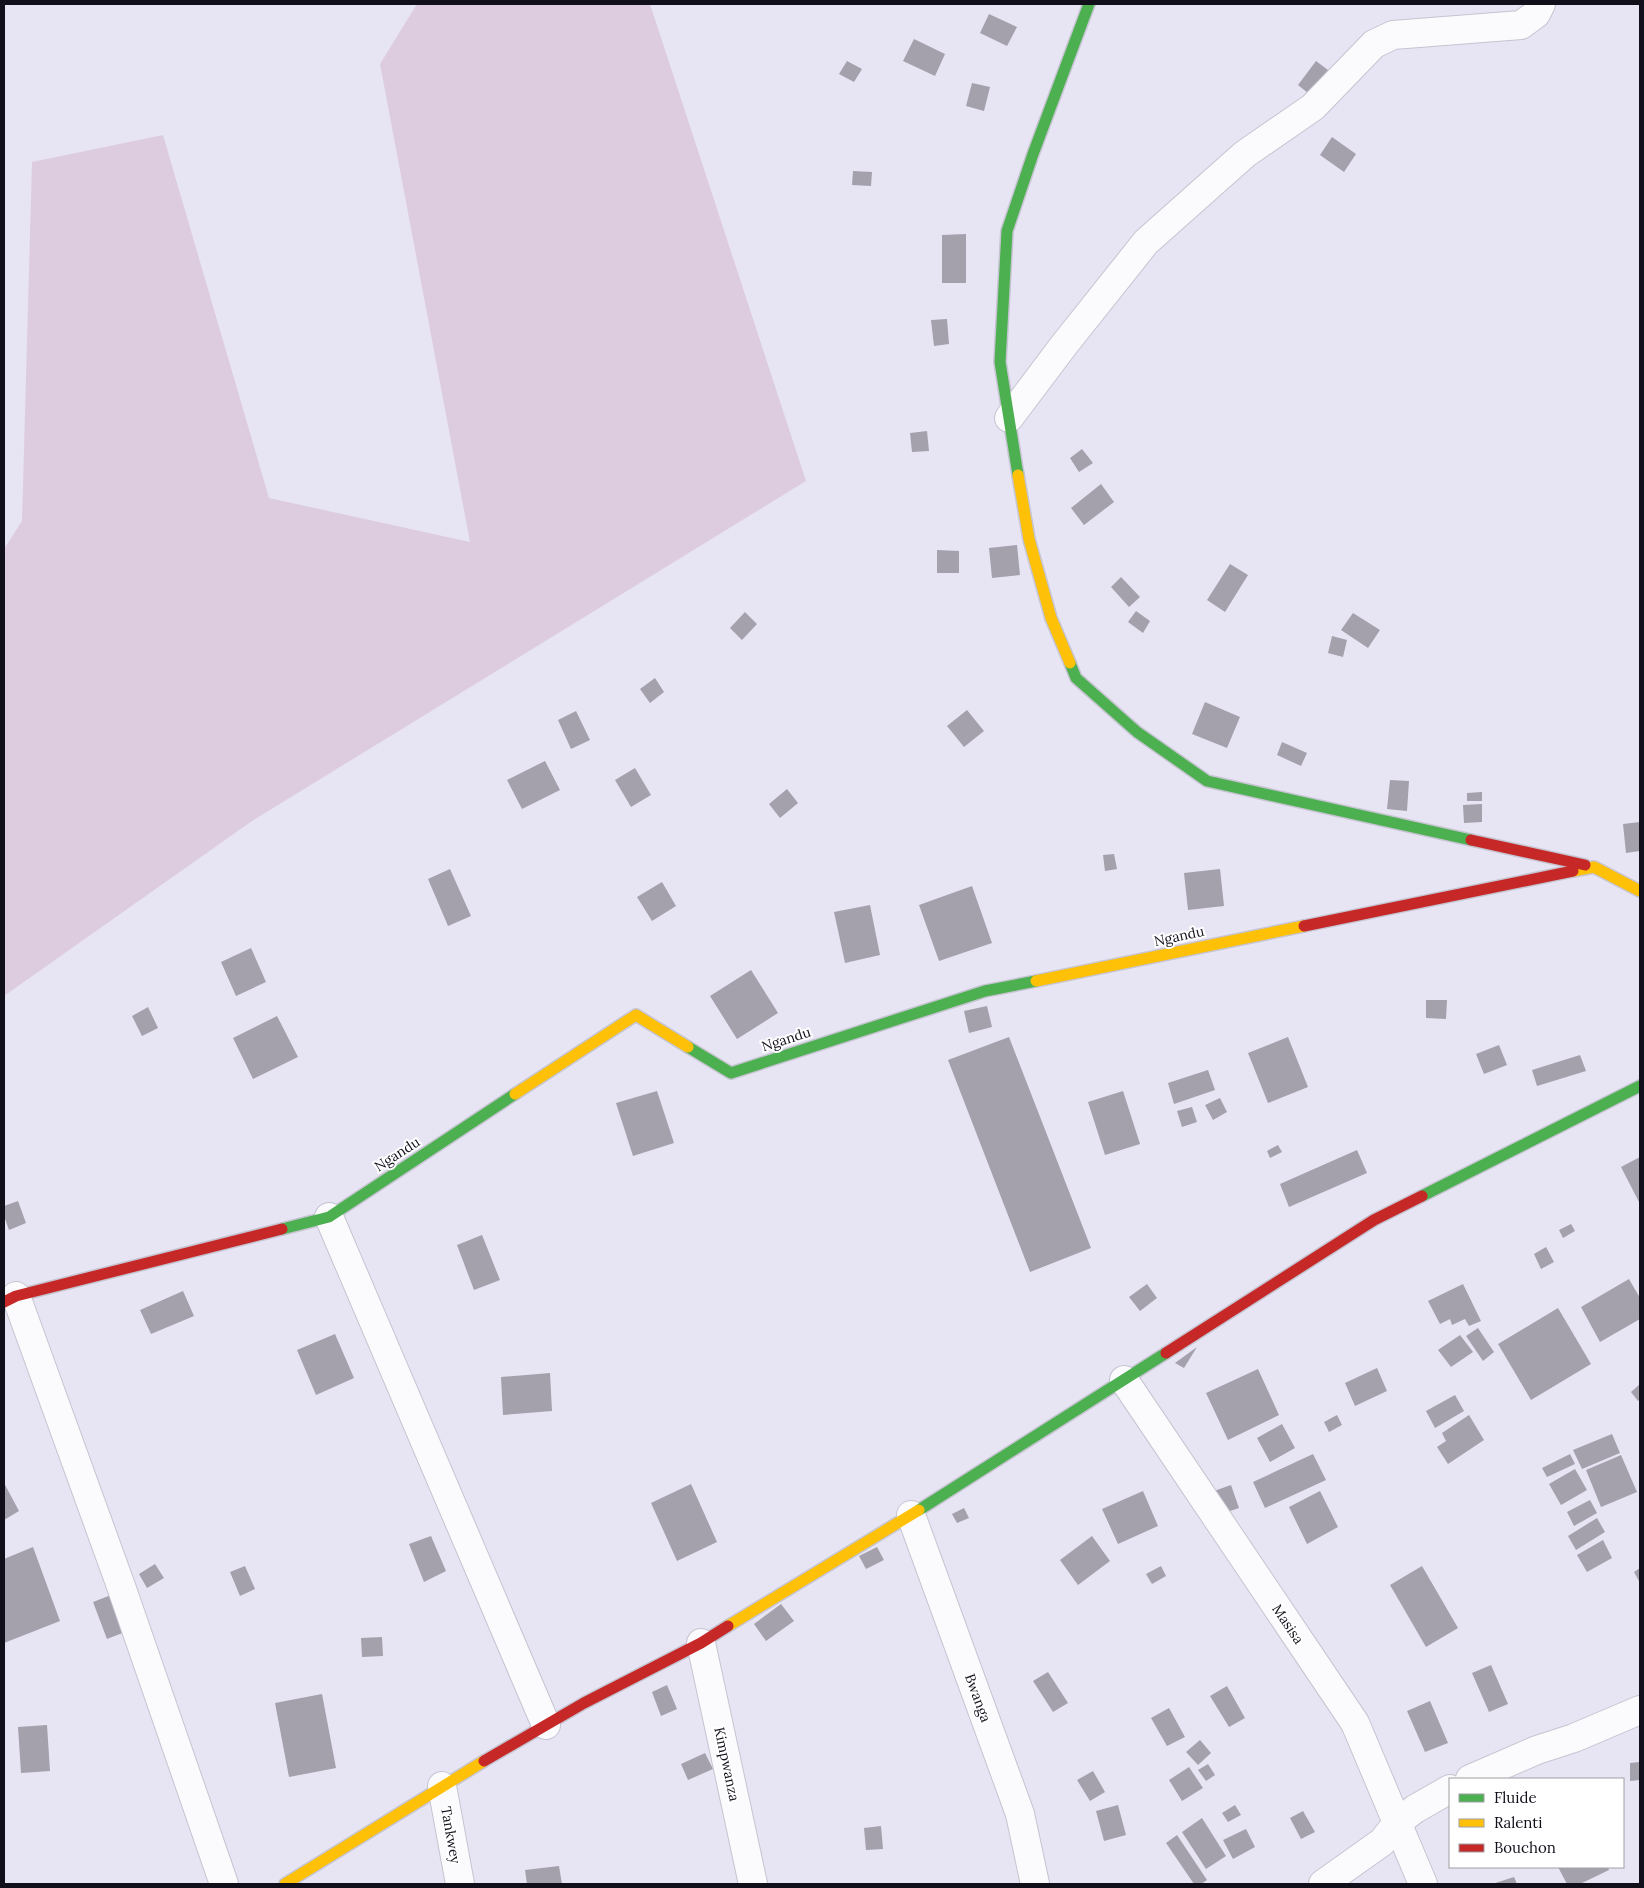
<svg xmlns="http://www.w3.org/2000/svg" width="1644" height="1888" viewBox="0 0 1644 1888" font-family="Lora,serif">
	<style>
		.green { fill: #ddccdf }
		.building { fill: #a4a0ac }
		.lines { fill: none; stroke-linecap: round; stroke-linejoin: round }
		.street-casing { stroke: #c5c4d0; stroke-width: 30 }
		.fast-casing { stroke: #c5c4d0; stroke-width: 14 }
		.slow-casing { stroke: #c5c4d0; stroke-width: 14 }
		.jam-casing { stroke: #c5c4d0; stroke-width: 14 }
		.street { stroke: #fbfbfd; stroke-width: 28 }
		.fast { stroke: #4caf50; stroke-width: 11 }
		.slow { stroke: #ffc107; stroke-width: 11 }
		.jam { stroke: #c62828; stroke-width: 11 }
		.labels { text-anchor: middle; dominant-baseline: central; stroke-width: 4; stroke-linejoin: round; paint-order: stroke }
		.street-label { font-size: 14px; fill: #110f1a; stroke: #fff }
	</style>
	<rect width="100%" height="100%" fill="#e7e5f4"/>
	<path class="green" d="M417 4H650L806 481 252 821 4 996V549L22 521 32 162 163 135 269 498 470 542 380 64Z"/>
	<path class="building" d="M989 14 1017 27 1007 46 980 33Z
		M914 39 945 54 935 76 903 61Z
		M847 61 862 69 854 82 839 74Z
		M1316 61 1332 73 1313 97 1298 85Z
		M972 83 990 87 984 111 966 106Z
		M1332 137 1356 154 1344 172 1320 155Z
		M853 171 872 172 871 186 852 185Z
		M966 234V283H942V235Z
		M947 319 949 344 934 346 931 320Z
		M927 431 929 451 912 452 910 433Z
		M1082 449 1093 463 1079 472 1070 458Z
		M1101 484 1114 502 1084 525 1071 508Z
		M1017 545 1020 575 992 578 989 548Z
		M937 550 959 551V573H937Z
		M1230 564 1248 575 1225 612 1207 600Z
		M1121 577 1140 597 1129 607 1111 587Z
		M1136 611 1150 621 1143 633 1128 622Z
		M745 612 757 624 742 640 730 628Z
		M1353 613 1380 630 1368 648 1341 630Z
		M1332 636 1347 640 1343 657 1328 653Z
		M655 678 664 692 650 703 640 689Z
		M1205 702 1240 717 1227 748 1192 734Z
		M967 710 984 731 964 747 947 726Z
		M576 711 590 740 571 749 558 720Z
		M1282 742 1307 753 1301 766 1277 755Z
		M545 761 560 790 522 809 507 780Z
		M635 768 651 795 631 807 615 780Z
		M1390 780 1409 781 1407 811 1387 809Z
		M787 789 798 803 780 818 769 804Z
		M1482 792V801H1467V793Z
		M1482 804V822L1464 823 1463 805Z
		M1640 822V851L1626 853 1623 824Z
		M1114 854 1117 869 1105 871 1103 855Z
		M450 869 471 916 448 926 428 879Z
		M1220 869 1224 906 1188 910 1184 873Z
		M662 882 676 906 652 921 637 897Z
		M972 886 992 943 939 961 919 905Z
		M870 905 880 955 845 963 834 912Z
		M251 948 266 982 236 996 221 962Z
		M751 970 778 1013 737 1039 710 996Z
		M1426 1000H1447L1446 1019 1426 1018Z
		M987 1006 992 1027 969 1033 964 1011Z
		M148 1007 158 1028 142 1036 132 1016Z
		M277 1016 298 1057 253 1079 233 1038Z
		M1009 1037 1091 1248 1030 1272 948 1060Z
		M1288 1037 1308 1087 1268 1103 1248 1053Z
		M1499 1045 1507 1065 1484 1074 1476 1054Z
		M1580 1055 1586 1071 1537 1086 1532 1070Z
		M1208 1070 1215 1090 1174 1104 1168 1083Z
		M657 1091 674 1143 633 1156 616 1103Z
		M1123 1091 1140 1144 1105 1155 1088 1102Z
		M1220 1098 1227 1112 1213 1120 1205 1105Z
		M1192 1107 1197 1122 1182 1127 1177 1111Z
		M1278 1145 1282 1152 1270 1158 1267 1151Z
		M1357 1150 1367 1173 1289 1207 1280 1184Z
		M1640 1157V1204L1621 1167Z
		M18 1201 26 1223 9 1230 4 1216V1206Z
		M1571 1224 1575 1231 1563 1238 1559 1230Z
		M482 1235 500 1280 474 1290 457 1245Z
		M1546 1247 1554 1262 1541 1269 1534 1254Z
		M1629 1279 1640 1298V1319L1600 1342 1581 1307Z
		M1147 1284 1157 1298 1140 1311 1129 1297Z
		M1463 1284 1481 1321 1469 1326 1465 1319 1452 1325 1450 1319 1440 1324 1428 1301Z
		M183 1291 194 1316 151 1334 140 1310Z
		M1558 1308 1591 1364 1531 1400 1498 1344Z
		M1478 1328 1494 1352 1483 1361 1466 1336Z
		M335 1334 354 1378 316 1395 297 1350Z
		M1460 1335 1473 1352 1451 1367 1438 1350Z
		M1197 1347 1184 1368 1175 1363Z
		M1377 1368 1387 1391 1355 1406 1345 1383Z
		M1258 1369 1279 1415 1228 1440 1206 1393Z
		M550 1373 552 1411 503 1415 501 1377Z
		M1640 1384V1399L1638 1401 1631 1392Z
		M1455 1395 1464 1411 1435 1428 1426 1411Z
		M1337 1415 1342 1425 1329 1432 1324 1422Z
		M1469 1415 1484 1440 1448 1464 1437 1447 1446 1441 1442 1433Z
		M1282 1424 1295 1448 1270 1462 1257 1438Z
		M1612 1434 1620 1453 1582 1469 1573 1450Z
		M1313 1454 1326 1480 1265 1508 1253 1482Z
		M1570 1454 1575 1464 1547 1477 1542 1468Z
		M1621 1455 1637 1492 1601 1507 1586 1470Z
		M1575 1469 1587 1490 1561 1505 1549 1484Z
		M4 1483 19 1511 4 1520Z
		M691 1484 717 1542 677 1561 651 1503Z
		M1231 1485 1239 1508 1221 1514 1214 1491Z
		M1143 1491 1158 1526 1118 1544 1102 1509Z
		M1320 1491 1338 1527 1307 1544 1289 1507Z
		M1590 1500 1597 1513 1574 1526 1567 1512Z
		M964 1508 969 1518 957 1523 952 1514Z
		M1597 1518 1605 1532 1576 1550 1568 1536Z
		M431 1536 446 1571 424 1582 409 1544Z
		M1092 1536 1110 1561 1078 1585 1060 1560Z
		M1603 1540 1612 1558 1587 1572 1577 1555Z
		M33 1547 60 1621 4 1643V1559Z
		M877 1547 884 1560 866 1569 859 1556Z
		M155 1564 164 1578 147 1588 139 1574Z
		M245 1566 255 1589 240 1596 230 1572Z
		M1161 1566 1166 1576 1152 1584 1146 1574Z
		M1422 1566 1458 1628 1426 1647 1390 1585Z
		M1640 1568V1583L1634 1572Z
		M111 1595 125 1632 107 1639 93 1602Z
		M781 1604 794 1621 766 1641 754 1624Z
		M382 1637 383 1656 362 1657 361 1638Z
		M1491 1665 1508 1704 1489 1712 1472 1673Z
		M1048 1672 1068 1703 1053 1712 1033 1681Z
		M667 1685 677 1709 661 1716 652 1692Z
		M1227 1686 1245 1718 1229 1727 1210 1696Z
		M322 1694 336 1768 289 1777 275 1703Z
		M1430 1701 1448 1743 1425 1752 1407 1711Z
		M1169 1708 1185 1737 1167 1746 1151 1718Z
		M47 1725 50 1771 21 1773 18 1727Z
		M1200 1740 1211 1753 1198 1765 1186 1752Z
		M705 1753 713 1769 688 1780 681 1764Z
		M1640 1762V1780L1630 1781V1763Z
		M1208 1764 1215 1775 1206 1781 1198 1770Z
		M1189 1767 1203 1788 1182 1801 1169 1780Z
		M1093 1771 1105 1792 1090 1801 1077 1780Z
		M1118 1805 1126 1835 1104 1841 1096 1811Z
		M1235 1805 1241 1815 1228 1822 1222 1813Z
		M1303 1811 1315 1832 1301 1839 1290 1818Z
		M1202 1818 1226 1856 1206 1869 1182 1832Z
		M881 1826 883 1849 866 1850 864 1828Z
		M1246 1829 1255 1847 1233 1859 1223 1840Z
		M1177 1835 1207 1880 1201 1884H1194L1166 1843Z
		M559 1866 562 1884H527L525 1870Z
		M1558 1867H1608L1609 1870 1580 1884H1567Z
		M1514 1877 1517 1884H1492Z"/>
	<g class="lines">
		<defs>
			<path id="street" d="M1009 418 1064 345 1146 242 1245 154 1313 107 1374 44 1393 35 1521 25 1536 14 1541 4
				M329 1217 546 1725
				M16 1296 122 1589 224 1884
				M1124 1380 1355 1723 1423 1884
				M911 1515 1020 1814 1035 1884
				M701 1643 753 1884
				M1470 1779 1537 1750 1574 1738 1640 1710
				M442 1786 460 1884
				M1323 1884 1382 1842 1398 1822 1415 1809 1450 1789"/>
			<path id="fast" d="M1018 475 1000 362 1007 231 1033 154 1089 4
				M1070 663 1076 678 1137 732 1207 781 1471 840
				M688 1047 731 1073 985 991 1036 981
				M1422 1196 1640 1086
				M282 1229 329 1217 515 1094
				M919 1510 1166 1353"/>
			<path id="slow" d="M1018 475 1029 539 1051 618 1070 663
				M1573 871 1594 867 1640 891
				M1036 981 1304 926
				M515 1094 636 1015 688 1047
				M728 1626 919 1510
				M285 1884 484 1761"/>
			<path id="jam" d="M1471 840 1585 865
				M1304 926 1573 871
				M4 1302 16 1296 282 1229
				M1166 1353 1374 1220 1422 1196
				M484 1761 584 1703 701 1643 728 1626"/>
		</defs>
		<use href="#street" class="street-casing"/>
		<use href="#fast" class="fast-casing"/>
		<use href="#slow" class="slow-casing"/>
		<use href="#jam" class="jam-casing"/>
		<use href="#street" class="street"/>
		<use href="#fast" class="fast"/>
		<use href="#slow" class="slow"/>
		<use href="#jam" class="jam"/>
	</g>
	<g class="labels">
		<g class="street-label">
			<text transform="translate(1179 936) rotate(-12)">Ngandu</text>
			<text transform="translate(786 1039) rotate(-18)">Ngandu</text>
			<text transform="translate(397 1154) rotate(-33)">Ngandu</text>
			<text transform="translate(1288 1624) rotate(56)">Masisa</text>
			<text transform="translate(978 1698) rotate(70)">Bwanga</text>
			<text transform="translate(727 1764) rotate(78)">Kimpwanza</text>
			<text transform="translate(451 1835) rotate(80)">Tankwey</text>
		</g>
	</g>
	<rect width="1644" height="1888" fill="none" stroke="#110f1a" stroke-width="10"/>
	<rect x="1449" y="1778" width="175" height="90" fill="#ffffff" stroke="#a09fa3"/>
	<rect x="1459" y="1794" width="25" height="8" fill="#4caf50" stroke="#a09fa3"/>
	<text x="1494" y="1803" font-size="15" fill="#110f1a">Fluide</text>
	<rect x="1459" y="1819" width="25" height="8" fill="#ffc107" stroke="#a09fa3"/>
	<text x="1494" y="1828" font-size="15" fill="#110f1a">Ralenti</text>
	<rect x="1459" y="1844" width="25" height="8" fill="#c62828" stroke="#a09fa3"/>
	<text x="1494" y="1853" font-size="15" fill="#110f1a">Bouchon</text>
</svg>
